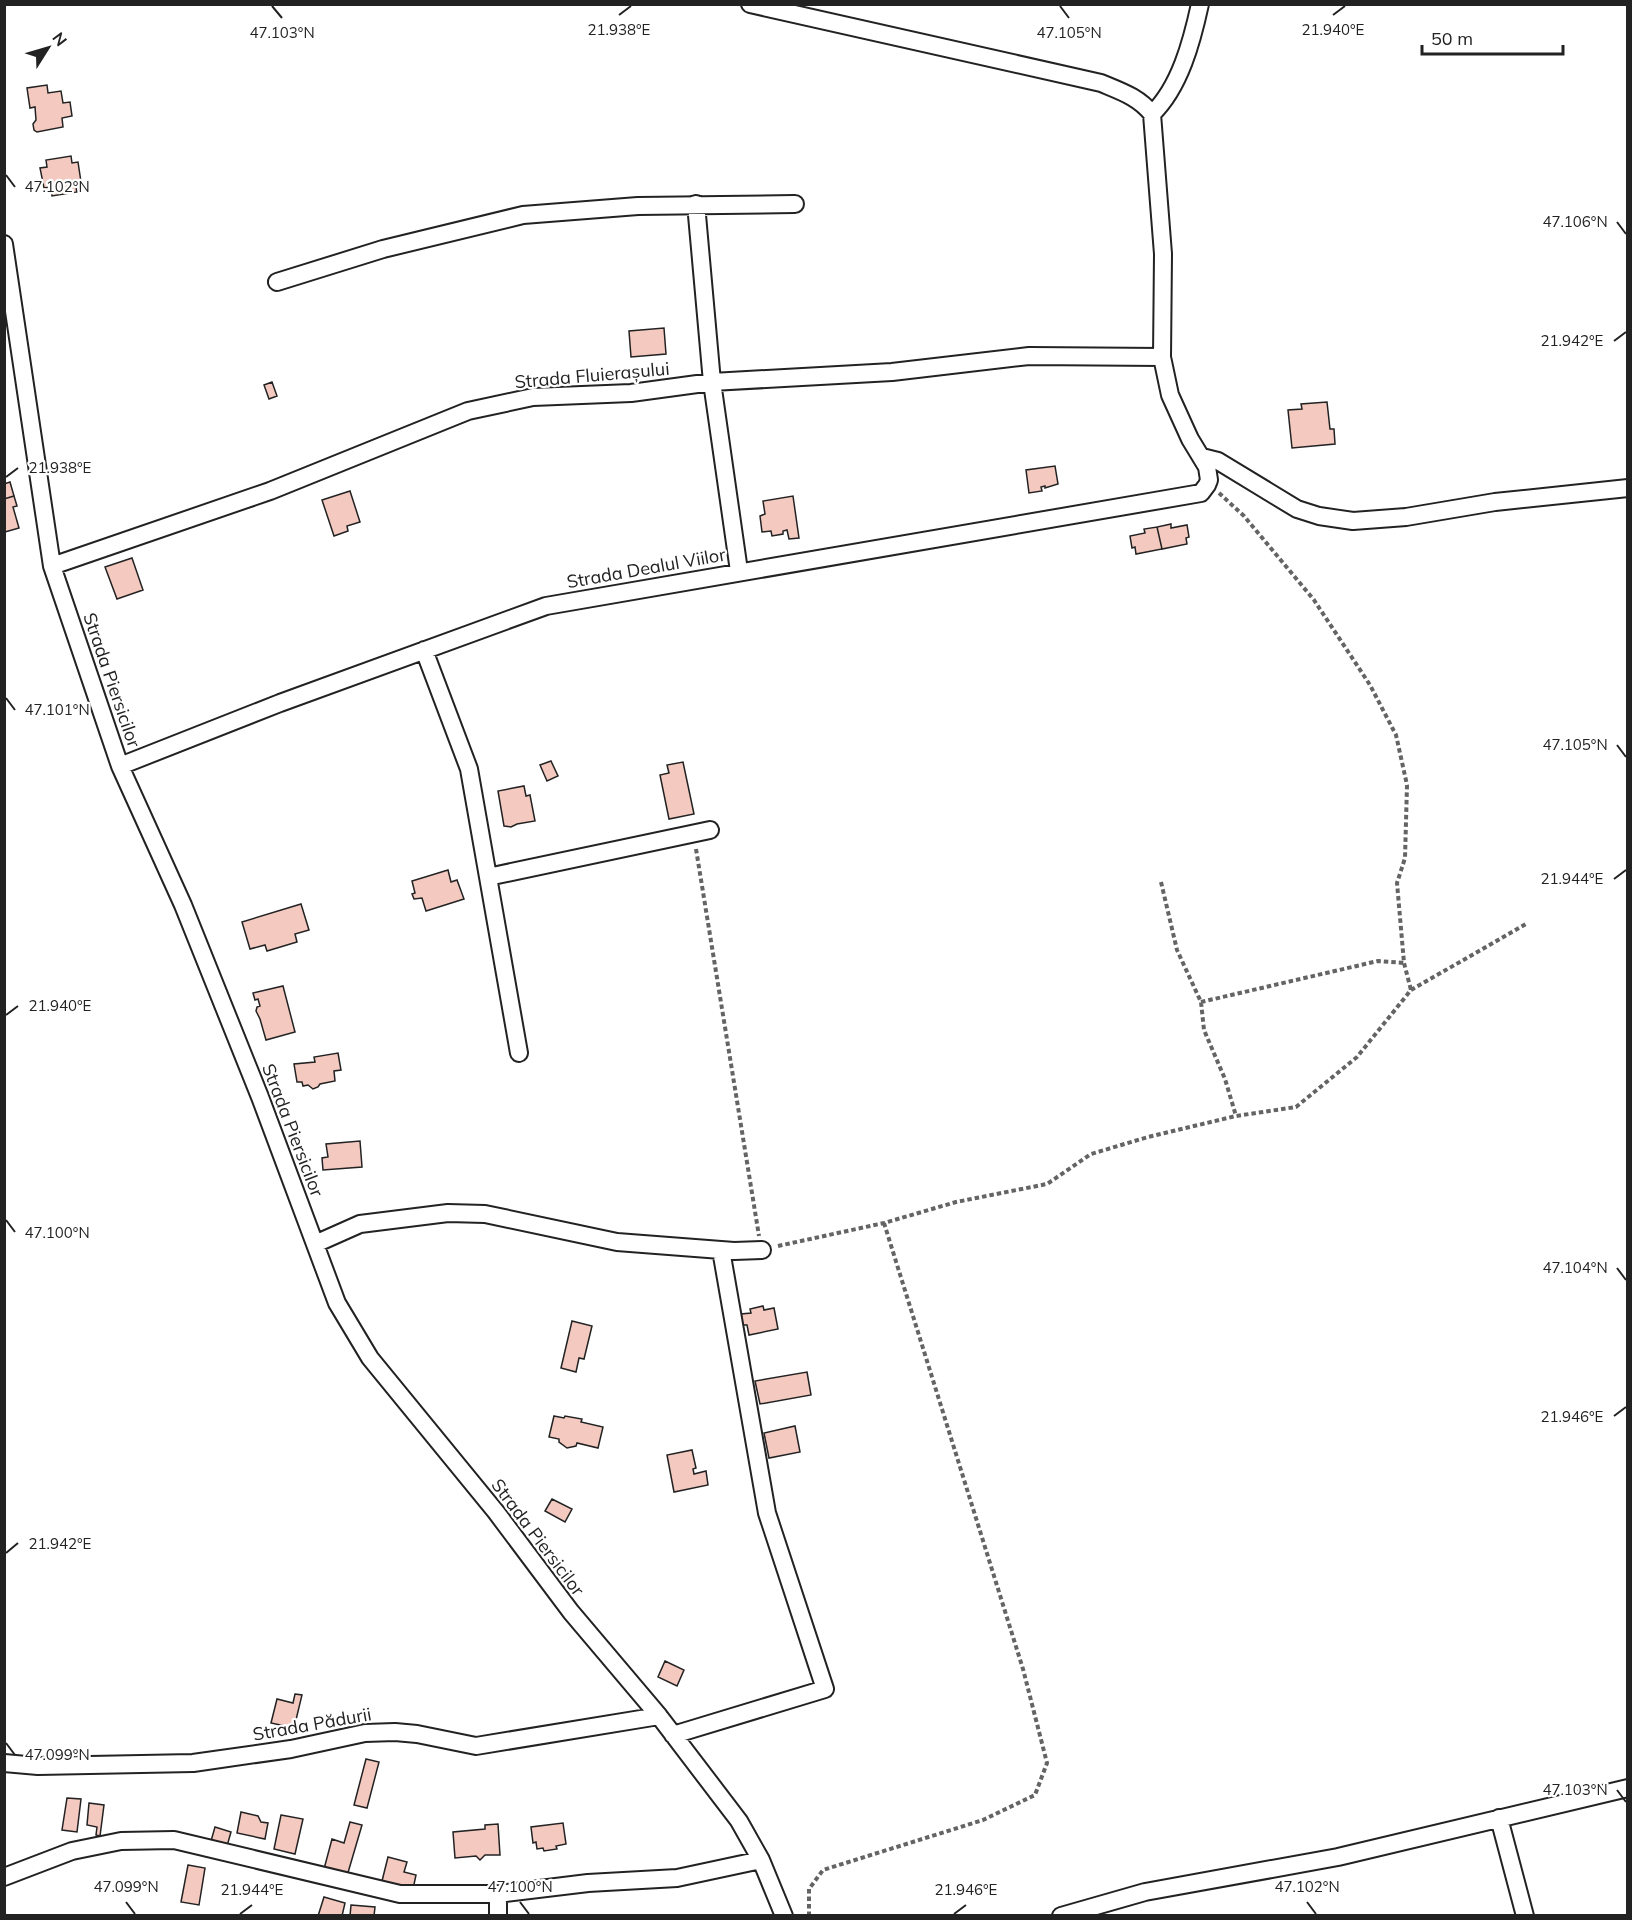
<svg xmlns="http://www.w3.org/2000/svg" width="1632" height="1920" viewBox="0 0 1632 1920" font-family="Mulish,sans-serif">
	<style>
		.building { fill: #f3c9c0; stroke: #222; stroke-width: 1.5 }
		.lines { fill: none; stroke-linecap: round; stroke-linejoin: round }
		.street-casing { stroke: #222; stroke-width: 20 }
		.path { stroke: #646464; stroke-width: 4; stroke-dasharray: 4.5 3; stroke-linecap: butt }
		.street { stroke: #fff; stroke-width: 16 }
		.ticks { fill: none; stroke: #222; stroke-width: 2 }
		.labels { text-anchor: middle; dominant-baseline: central; stroke-width: 4.5; stroke-linejoin: round; paint-order: stroke }
		.street-label { font-size: 18px; fill: #222; stroke: #fff }
		.ticks-label { font-size: 15px; text-anchor: middle; fill: #222; stroke: #fff; stroke-width: 4.5; stroke-linejoin: round; paint-order: stroke }
	</style>
	<rect width="100%" height="100%" fill="#fff"/>
	<path class="building" d="M47 85 48 93 61 91 63 103 70 102 72 116 62 118 63 127 37 132 34 130 33 124 36 120 35 107 30 108 27 88Z
		M71 156 72 163 78 162 81 182 75 183 77 192 52 196 51 187 44 188 40 168 47 167 46 160Z
		M664 328 666 354 631 357 629 331Z
		M272 382 277 396 269 399 264 385Z
		M1327 402 1330 429H1334L1335 444 1292 448 1288 410 1302 409 1301 404Z
		M1055 466 1058 484 1045 488V486L1041 487 1042 491 1029 493 1026 470Z
		M10 482 14 496 4 499V484Z
		M350 491 360 522 347 526 348 531 334 536 322 500Z
		M14 496 17 506 13 507 19 528 5 532 4 499Z
		M793 496 799 538 789 539 787 530 783 531V534L772 536 771 531 762 532 760 516 765 514 763 501Z
		M1171 524V528L1187 525 1189 537 1186 538 1187 544 1162 549 1157 527Z
		M1157 527 1162 549 1136 554 1135 547 1132 548 1130 536 1145 533 1144 529Z
		M132 558 143 590 117 599 105 567Z
		M551 761 558 776 547 781 540 765Z
		M683 762 694 814 669 819 660 775 669 773 667 765Z
		M524 786 526 796 530 795 535 821 517 824 511 827 504 826 498 791Z
		M448 870 451 882 457 880 464 899 426 911 422 898 414 899 412 894 415 893 412 881Z
		M301 904 309 930 295 934 297 942 267 951 265 945 250 949 242 922Z
		M283 986 295 1032 266 1040 260 1019 256 1011 257 1007 260 1006 258 999 255 1000 253 993Z
		M338 1053 341 1070 334 1071 335 1081 320 1084 318 1087 313 1089 308 1085 303 1086 302 1082H297L294 1064 315 1062 314 1057Z
		M360 1141 362 1167 323 1170 322 1158 328 1157 326 1144Z
		M763 1306 764 1310 774 1308 778 1329 749 1335 747 1325H743L741 1314 751 1313 750 1309Z
		M572 1321 592 1326 584 1359 579 1358 576 1372 561 1368Z
		M807 1372 811 1395 760 1404 755 1381Z
		M554 1416 564 1418 565 1416 582 1419 581 1422 603 1427 598 1448 577 1443 576 1446 567 1448 559 1442V1439L549 1437Z
		M795 1426 800 1452 769 1458 764 1433Z
		M692 1450 696 1468 693 1469 694 1474 706 1471 708 1485 674 1492 667 1455Z
		M552 1499 572 1509 565 1522 545 1511Z
		M665 1661 684 1670 677 1686 658 1677Z
		M295 1694 302 1695 294 1728 271 1723 277 1699 293 1703Z
		M366 1759 379 1762 367 1808 354 1805Z
		M67 1798 81 1799 77 1832 62 1830Z
		M89 1803 104 1805 100 1836 96 1835 97 1827 87 1825Z
		M241 1812 258 1816 261 1822 268 1823 265 1839 237 1833Z
		M281 1815 303 1819 295 1854 274 1849Z
		M350 1822 362 1825 347 1876 324 1869 332 1839 344 1843Z
		M563 1823 566 1844 556 1846 557 1849 544 1851 543 1848 537 1849 536 1842 533 1843 531 1827Z
		M498 1824 500 1855H485L480 1860 476 1856 455 1858 453 1832 485 1829V1825Z
		M215 1827 231 1832 227 1846 211 1841Z
		M388 1857 407 1862 404 1872 416 1875 413 1889 382 1881Z
		M188 1865 205 1868 199 1905 181 1902Z
		M324 1897 345 1903 342 1916H318Z
		M351 1905 375 1907 374 1916H350Z"/>
	<g class="lines">
		<defs>
			<path id="street" d="M1152 114C1180 87 1192 41 1200 4
				M696 204 712 382 739 571
				M4 244 52 566 120 766 183 905 260 1097 337 1303 370 1358 496 1512 571 1612 659 1716 739 1821 761 1860 784 1916
				M277 282 383 249 523 215 638 206 795 204
				M1202 457 1218 461 1297 509 1319 516 1353 521 1406 517 1495 502 1628 488
				M52 566 270 491 468 411 533 397 631 393 712 382 892 372 1029 356 1162 357
				M424 650 469 769 519 1053
				M120 766 280 703 546 606 1201 493 1207 485 1209 480 1207 467 1190 439 1170 395 1162 357 1163 254 1152 114C1139 97 1120 91 1101 83L750 4
				M488 877 710 830
				M315 1244 360 1224 448 1213 485 1214 617 1242 734 1251 762 1250
				M673 1735 825 1689 767 1513 721 1250
				M4 1763 38 1766 193 1763 291 1749 365 1733 395 1732 417 1734 476 1746 659 1716
				M1499 1818 1525 1916
				M4 1877 72 1851 121 1841 174 1840 400 1894H498L588 1883 677 1878 761 1860
				M498 1916V1894
				M1061 1916 1145 1892 1338 1857 1628 1788"/>
		</defs>
		<use href="#street" class="street-casing"/>
		<path class="path" d="M1219 493 1244 516 1314 600 1370 685 1396 735 1407 785 1405 858 1397 883 1404 963 1411 990
			M696 849 759 1236
			M1161 882 1177 950 1201 1002 1204 1030 1225 1079 1236 1116
			M1201 1002 1378 961 1404 963
			M778 1246 884 1223 956 1202 1047 1184 1091 1154 1148 1137 1236 1116 1296 1107 1357 1057 1411 990 1526 924
			M809 1916V1889L823 1870 983 1820 1035 1795 1047 1763 1023 1669 884 1223"/>
		<use href="#street" class="street"/>
	</g>
	<path class="ticks" d="M272 6 282 18M1060 6 1069 18M619 15 631 6M1333 15 1345 6M6 175 15 187M1617 222 1626 234M1614 341 1626 332M6 477 18 468M6 698 15 710M1617 745 1626 757M1614 879 1626 870M6 1015 18 1006M6 1220 15 1232M1617 1268 1626 1280M1614 1416 1626 1407M6 1553 18 1543M6 1743 15 1755M1617 1790 1626 1802M126 1902 135 1914M520 1902 529 1914M1307 1902 1316 1914M240 1914 252 1905M954 1914 966 1905"/>
	<g class="labels">
		<g class="street-label">
			<text transform="translate(592 375) rotate(-5)">Strada Fluierașului</text>
			<text transform="translate(646 568) rotate(-10)">Strada Dealul Viilor</text>
			<text transform="translate(112 680) rotate(71)">Strada Piersicilor</text>
			<text transform="translate(293 1130) rotate(69)">Strada Piersicilor</text>
			<text transform="translate(538 1537) rotate(53)">Strada Piersicilor</text>
			<text transform="translate(312 1724) rotate(-10)">Strada Pădurii</text>
		</g>
	</g>
	<g class="ticks-label">
		<text x="619" y="35">21.938°E</text>
		<text x="1333" y="35">21.940°E</text>
		<text x="282" y="38">47.103°N</text>
		<text x="1069" y="38">47.105°N</text>
		<text x="57" y="192">47.102°N</text>
		<text x="1575" y="227">47.106°N</text>
		<text x="1572" y="346">21.942°E</text>
		<text x="60" y="473">21.938°E</text>
		<text x="57" y="715">47.101°N</text>
		<text x="1575" y="750">47.105°N</text>
		<text x="1572" y="884">21.944°E</text>
		<text x="60" y="1011">21.940°E</text>
		<text x="57" y="1238">47.100°N</text>
		<text x="1575" y="1273">47.104°N</text>
		<text x="1572" y="1422">21.946°E</text>
		<text x="60" y="1549">21.942°E</text>
		<text x="57" y="1760">47.099°N</text>
		<text x="1575" y="1795">47.103°N</text>
		<text x="126" y="1892">47.099°N</text>
		<text x="520" y="1892">47.100°N</text>
		<text x="1307" y="1892">47.102°N</text>
		<text x="252" y="1895">21.944°E</text>
		<text x="966" y="1895">21.946°E</text>
	</g>
	<rect width="1632" height="1920" fill="none" stroke="#222222" stroke-width="12"/>
	<g transform="translate(48 48) rotate(53)" stroke="#ffffff" stroke-width="4.5" paint-order="stroke">
	<path d="M0-4.5L10 22L0 15L-10 22Z" fill="#222222"/>
	<text y="-9" font-size="16" font-weight="bold" text-anchor="middle" fill="#222222">N</text>
	</g>
	<path d="M1422 45v9h141v-9" fill="none" stroke="#222222" stroke-width="3"/>
	<text x="1431" y="45" font-size="18" fill="#222222" stroke="#ffffff" stroke-width="4.5" paint-order="stroke">50 m</text>
</svg>
